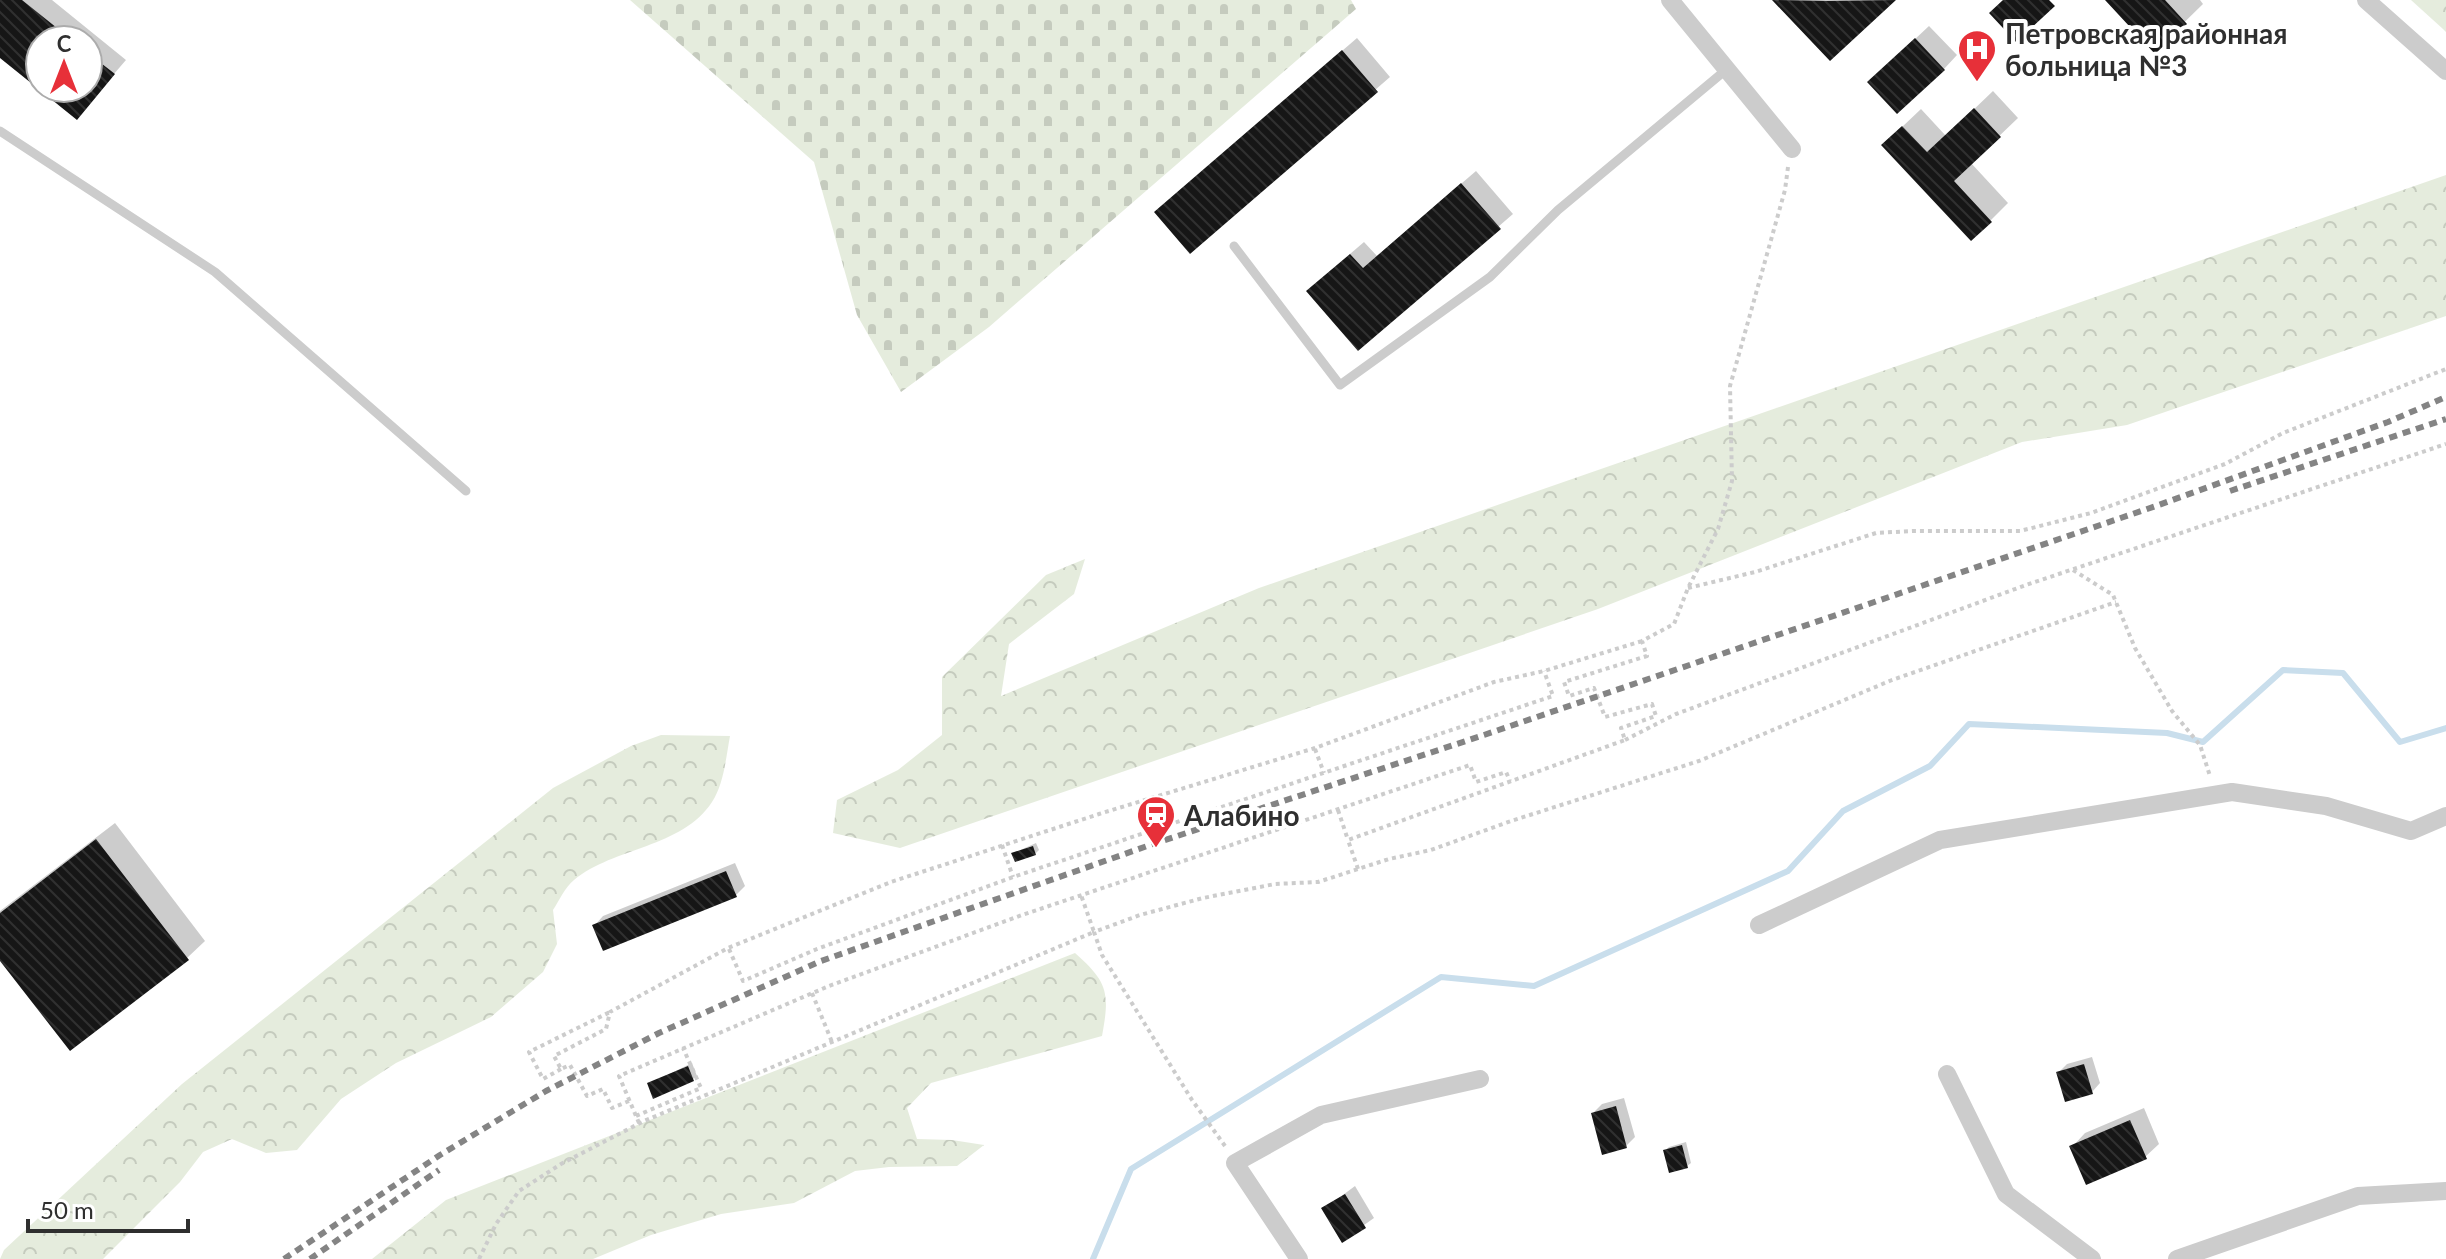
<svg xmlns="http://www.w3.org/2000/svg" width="2446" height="1259" viewBox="0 0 2446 1259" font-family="Lato,sans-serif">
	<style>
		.forest { fill: url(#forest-crowns) }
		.cemetery { fill: url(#cemetery-stones) }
		.shadow { fill: #0003 }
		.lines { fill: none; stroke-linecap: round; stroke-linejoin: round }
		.stream { stroke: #c9deec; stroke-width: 6 }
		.building { fill: url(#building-back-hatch) }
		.path { stroke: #ccc; stroke-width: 4; stroke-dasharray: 4 4; stroke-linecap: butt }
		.lane { stroke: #ccc; stroke-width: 9 }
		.street { stroke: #ccc; stroke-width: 18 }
		.rail { stroke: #848484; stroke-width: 6; stroke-dasharray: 8 6; stroke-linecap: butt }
		.labels { text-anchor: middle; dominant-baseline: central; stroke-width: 8; stroke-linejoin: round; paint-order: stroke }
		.poi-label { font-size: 28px; font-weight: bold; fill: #2f2f2f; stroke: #fff; text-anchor: start }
	</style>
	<defs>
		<pattern id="forest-crowns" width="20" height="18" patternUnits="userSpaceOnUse" patternTransform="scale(2)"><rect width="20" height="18" fill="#e5ecdd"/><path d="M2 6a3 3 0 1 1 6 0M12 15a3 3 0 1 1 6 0" fill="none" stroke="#c5cbbe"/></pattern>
		<pattern id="cemetery-stones" width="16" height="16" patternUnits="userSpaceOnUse" patternTransform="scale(2)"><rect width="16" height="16" fill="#e5ecdd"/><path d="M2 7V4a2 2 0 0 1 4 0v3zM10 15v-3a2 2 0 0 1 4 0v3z" fill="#c5cbbe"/></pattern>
		<pattern id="building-back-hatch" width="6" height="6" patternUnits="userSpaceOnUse" patternTransform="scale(2)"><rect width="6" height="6" fill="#161616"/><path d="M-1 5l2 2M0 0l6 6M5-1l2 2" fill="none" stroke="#303030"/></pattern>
	</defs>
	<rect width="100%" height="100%" fill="#fff"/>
	<path class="forest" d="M2411 0H2446V32L2443 29Z
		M2446 175V316L2127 425 2022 442 1598 609 900 848 833 833 837 800 898 770 942 735V677L1046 575 1085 559 1074 594 1009 644 1001 696 1259 588Z
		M661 735 730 736C726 757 724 784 712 802 682 848 614 847 574 880 565 887 559 901 553 910L557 944 543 972 491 1017 396 1063 341 1099 297 1150 266 1153 232 1139 203 1152 180 1182 103 1259H0L4 1250 182 1084 553 788 631 746Z
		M1075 953C1108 982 1110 993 1102 1036L931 1083 907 1108 917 1139 952 1140 984 1145 957 1166 889 1167 855 1171 794 1203 721 1214 651 1235 593 1259H372L446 1200Z"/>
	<path class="cemetery" d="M630 0H1351L1356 9 989 327 901 392 857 315 814 162Z"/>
	<path class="shadow" d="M0 0H52L126 60 77 117 41 88H88V40H40V88L0 56Z
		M1775 0H1893L1830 59Z
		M2108 0H2200L2203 4 2155 51Z
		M1929 26 1957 55 1944 69H1883Z
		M1357 38 1390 77 1190 251 1170 199Z
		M1993 91 2018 118 1971 163 2008 203 1990 221 1902 127 1921 109 1946 136Z
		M1476 171 1513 214 1358 348 1322 278 1364 242 1377 256Z
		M115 823 205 941 187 958H0V911Z
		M1036 843 1039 850 1035 854 1014 853Z
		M735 863 745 886 736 895 595 925 603 916Z
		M2092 1057 2100 1083 2092 1092 2058 1073 2067 1064Z
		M692 1063 697 1076 693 1079 649 1084Z
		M1624 1098 1635 1137 1626 1146 1593 1113 1602 1104Z
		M2144 1108 2159 1144 2145 1157 2072 1147 2085 1133Z
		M1686 1142 1691 1163 1687 1166 1665 1151 1669 1147Z
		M1355 1186 1374 1218 1343 1240 1324 1209Z"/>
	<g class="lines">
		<path class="stream" d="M1093 1259 1131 1169 1441 977 1534 986 1788 871 1843 811 1930 766 1969 724 2167 733 2203 742 2283 670 2343 673 2400 742 2446 728"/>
	</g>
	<path class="building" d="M0 0H22L72 40H40V88H88V53L115 74 77 120 0 58Z
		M1772 0 1827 1 1896 0 1830 61Z
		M2003 0H2049L2055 6 2016 42 1989 13Z
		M2105 0H2165L2187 24 2155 54Z
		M1915 38 1945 70 1897 114 1867 82Z
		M1342 50 1378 92 1190 254 1154 212Z
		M1974 108 2001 137 1954 181 1992 222 1971 241 1881 145 1902 126 1927 152Z
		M1461 183 1501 229 1358 351 1306 291 1350 254 1363 268Z
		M96 839 189 960 70 1051 0 961V913Z
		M1033 846 1036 855 1015 862 1011 853Z
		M726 871 737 897 603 951 592 925Z
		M2084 1064 2093 1094 2065 1102 2056 1072Z
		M688 1066 694 1081 653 1099 647 1083Z
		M1616 1106 1627 1148 1602 1155 1591 1113Z
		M2130 1120 2147 1159 2086 1185 2069 1146Z
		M1682 1145 1688 1168 1669 1173 1663 1150Z
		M1345 1194 1366 1228 1342 1243 1321 1208Z"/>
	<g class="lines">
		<path class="path" d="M2073 570 2113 595 2135 648 2172 711 2200 745 2210 776
			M1688 588 1755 572 1876 533 1912 531H2020L2091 513 2225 464 2283 433 2446 369
			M1625 740 1676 714 2026 585 2446 444
			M1315 749 1324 773
			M1338 810 1348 840
			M1002 845 1013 877
			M1358 869 1348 840 1625 740 1621 728 1656 716 1652 704 1605 717 1594 688 1569 696 1564 682 1647 656 1642 641 1674 624 1688 588 1718 529 1732 481 1730 386 1785 190 1788 167
			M729 949 743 981 817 949 1013 877 1553 696 1544 671
			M812 993 832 1042
			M561 1069 543 1079 529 1052 610 1012
			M629 1101 612 1108 603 1089 587 1096 570 1065 561 1069 554 1056 606 1029 610 1012 728 948 891 882 1099 814 1315 748 1494 682 1544 671 1642 641
			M636 1116 701 1088 683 1048
			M639 1123 619 1076 829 986 1022 915 1470 765 1476 782 1506 772 1510 781
			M1225 1146 1192 1100 1102 955 1094 932 1140 915 1203 898 1275 884 1318 882 1389 859 1431 850 1511 821 1699 761 1892 680 2116 602
			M479 1259 496 1224 519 1191 561 1164 644 1121 1094 932 1081 895"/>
		<path class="lane" d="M0 131 215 272 466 491
			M1234 246 1340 385 1490 277 1558 210 1727 69"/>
		<path class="street" d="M1670 0 1792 149
			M2366 0 2446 71
			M1759 925 1940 840 2232 792 2326 806 2411 831 2446 816
			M1947 1074 2006 1194 2092 1259
			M1299 1259 1235 1163 1321 1115 1480 1079
			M2177 1259 2358 1196 2446 1191"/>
		<path class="rail" d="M2230 491 2446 419
			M284 1259 440 1155 546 1091 659 1033 821 961 1153 844 1484 735 2156 506 2388 422 2446 397
			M310 1259 439 1170"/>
	</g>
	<defs>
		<symbol id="hospital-pin" viewBox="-11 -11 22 30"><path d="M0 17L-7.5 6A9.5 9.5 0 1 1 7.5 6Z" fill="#e73039" stroke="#fff"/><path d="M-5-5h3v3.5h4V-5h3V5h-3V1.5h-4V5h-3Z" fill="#fff"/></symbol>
		<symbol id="station-pin" viewBox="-11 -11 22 30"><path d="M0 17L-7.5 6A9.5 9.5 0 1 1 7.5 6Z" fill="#e73039" stroke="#fff"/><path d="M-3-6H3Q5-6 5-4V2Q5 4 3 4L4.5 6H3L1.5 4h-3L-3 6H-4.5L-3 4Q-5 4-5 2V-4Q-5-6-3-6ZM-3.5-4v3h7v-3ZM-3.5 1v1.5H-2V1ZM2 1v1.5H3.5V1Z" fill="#fff"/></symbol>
	</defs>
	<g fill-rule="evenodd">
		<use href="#hospital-pin" x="1955" y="27" width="44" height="60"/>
		<use href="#station-pin" x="1134" y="793" width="44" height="60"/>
	</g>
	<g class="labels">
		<g class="poi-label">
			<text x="2005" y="33">Петровская районная<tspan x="2005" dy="32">больница №3</tspan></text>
			<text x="1184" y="815">Алабино</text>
		</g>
	</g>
	<g transform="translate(64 64)"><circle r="38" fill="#ffffff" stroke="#acacac" stroke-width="2"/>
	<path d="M0-6L14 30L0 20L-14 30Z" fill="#e73039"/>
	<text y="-12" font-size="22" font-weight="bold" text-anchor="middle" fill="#2f2f2f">С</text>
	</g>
	<path d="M28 1219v12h160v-12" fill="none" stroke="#2f2f2f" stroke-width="4"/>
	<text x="40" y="1219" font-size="24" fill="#2f2f2f" stroke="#ffffff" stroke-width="6" paint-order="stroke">50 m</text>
</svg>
